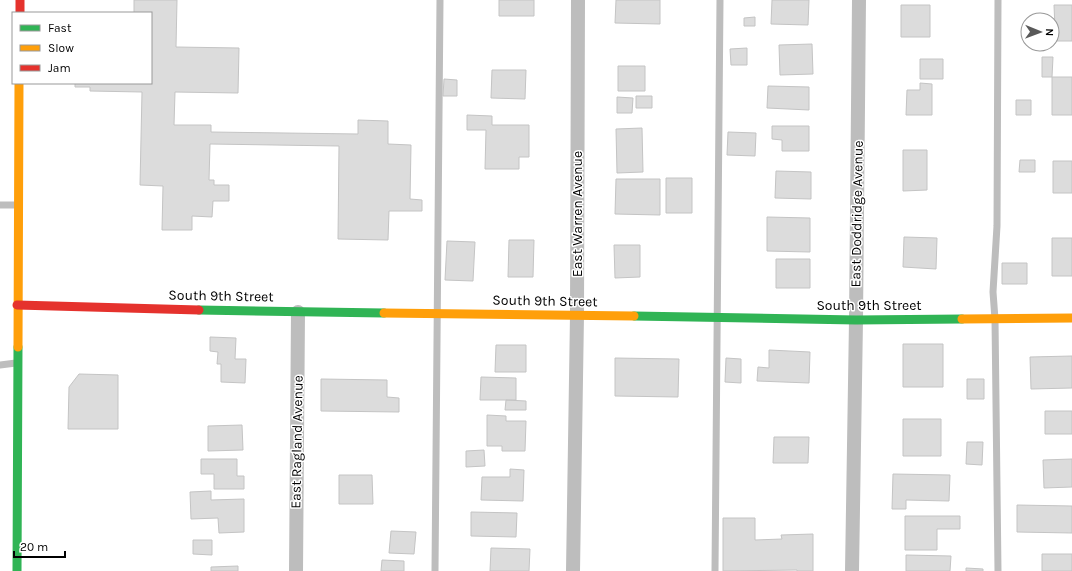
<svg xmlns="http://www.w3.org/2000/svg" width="1072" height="571" viewBox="0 0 1072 571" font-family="Karla,sans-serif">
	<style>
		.building { fill: #dcdcdc; stroke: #c4c4c4 }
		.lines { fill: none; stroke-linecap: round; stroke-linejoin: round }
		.lane { stroke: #bdbdbd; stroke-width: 7 }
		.street { stroke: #bdbdbd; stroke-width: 14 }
		.fast { stroke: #30b455; stroke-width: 9 }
		.slow { stroke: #ff9f0a; stroke-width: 9 }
		.jam { stroke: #e5322d; stroke-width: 9 }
		.labels { text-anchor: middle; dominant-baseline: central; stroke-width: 3; stroke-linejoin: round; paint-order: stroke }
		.street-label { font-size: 14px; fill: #000; stroke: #fff }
	</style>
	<rect width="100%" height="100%" fill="#fff"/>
	<path class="building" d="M134 0H177L176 47 239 48 238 93 175 92 174 125H211V132L358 134V120L388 121V144L411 145 410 199 422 200V211H389L388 240 338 239 339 146 210 144 209 180H214V185H229V201H213L212 217 192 216V230H162L163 186 140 185 142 92 90 91V87H75V83H151V13H134Z
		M499 0H534V16H499Z
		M616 0H660V24L615 23Z
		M772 0H809L808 25 771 24Z
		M901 5H930V37H901Z
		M1054 5H1072V41H1052V28H1055Z
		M755 17V26H744V18Z
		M812 44 813 74 780 75 779 45Z
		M747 48V65H731L730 49Z
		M1042 57H1053L1052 77H1042Z
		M920 59H943V79H920Z
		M618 66H645V91H618Z
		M492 70H526L525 99 491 98Z
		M1052 77H1072V115H1052Z
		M444 79 457 80V96H443Z
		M920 83 932 84V115H906L907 90H920Z
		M768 86 809 87V110L767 108Z
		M636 96H652V108H636Z
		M617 97 633 98 632 113H617Z
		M1016 100H1031V115H1016Z
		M467 115 492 116V125H529V157H519V169H485L486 130H467Z
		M772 126H809V151H782V140L772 139Z
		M642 128 643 172 617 173 616 129Z
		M728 132 756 133 755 156 727 155Z
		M903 150H927V190L903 191Z
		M1020 160H1035V172H1019Z
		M1053 161H1072V193H1053Z
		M776 171 811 172V199L775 198Z
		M666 178H692V213H666Z
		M616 179H660V215L615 214Z
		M767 217 810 218V252L767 251Z
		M904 237 937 238 936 269 903 267Z
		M1052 238H1072V276H1052Z
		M509 240H534L533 277H508Z
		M447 241 475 242 473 281 445 280Z
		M614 245H640V277L615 278Z
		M776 259H810V288H776Z
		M1002 263H1027V284H1002Z
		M210 337 236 338 235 359H246L245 383 221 382V364H217L218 352 210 351Z
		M903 344H943V387H903Z
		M496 345H526V372H495Z
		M769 350 810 352 809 383 757 381 758 367 769 368Z
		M1072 356V388L1031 389 1030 357Z
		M615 358 679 359 678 397 615 396Z
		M726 358 741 359V383L725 382Z
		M79 374 118 375V429H68L69 387Z
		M481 377 516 378V400H480Z
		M321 379 387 380V397L399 398V412L321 411Z
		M967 379H984V399H967Z
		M506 400 526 401V410H505Z
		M1045 411H1072V434H1045Z
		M487 415 506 416V421H526L525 451H502V446H487Z
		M903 419H941V456H903Z
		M242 425 243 450 208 451V426Z
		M774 437H809L808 463H773Z
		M967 442H983L982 465 966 464Z
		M484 450 485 466 466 467V451Z
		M201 459H237V476H244V489H214V474H201Z
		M1072 459V487L1044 488 1043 460Z
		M510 469 524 470 523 501 481 500 482 477H510Z
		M893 474 950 475 949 501 906 500V509H892Z
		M339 475H372L373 504H339Z
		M211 491V500L244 499V532L219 533 218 518 191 519 190 492Z
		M1017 505 1072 506V533L1017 532Z
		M471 512 517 513 516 537 471 536Z
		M905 516H960V529H937V550H905Z
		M723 518H755V540L782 539 781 535 813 534V571H797V570L723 571Z
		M391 531 416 532 414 554 389 553Z
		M193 540H212V555L193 554Z
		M491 548 530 549 529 571H490Z
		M1042 554H1072V571H1042Z
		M906 555 951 556 950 571H906Z
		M382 560 404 561V571H381Z
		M238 566V571H211V567Z
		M966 568 983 569V571H966Z"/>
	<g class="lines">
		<path class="lane" d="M0 205H18
			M0 365 16 363
			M435 571 440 0
			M715 571 720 0
			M998 571 995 319 993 292 997 226 998 0"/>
		<path class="street" d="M296 571 298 312
			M573 571 577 315 578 0
			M852 571 856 320 859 0"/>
		<path class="fast" d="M199 310 384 313
			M634 316 856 320 962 319
			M17 571 18 347"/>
		<path class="slow" d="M384 313 634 316
			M962 319 1072 318
			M18 347 19 83"/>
		<path class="jam" d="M20 0V13
			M17 305 199 310"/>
	</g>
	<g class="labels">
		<g class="street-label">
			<text transform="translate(577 214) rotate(-90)">East Warren Avenue</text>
			<text transform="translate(857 214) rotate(-89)">East Doddridge Avenue</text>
			<text transform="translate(221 296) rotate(1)">South 9th Street</text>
			<text transform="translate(545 301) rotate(1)">South 9th Street</text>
			<text x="869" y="305">South 9th Street</text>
			<text transform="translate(297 442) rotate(-89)">East Ragland Avenue</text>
		</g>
	</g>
	<rect x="12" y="12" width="140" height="72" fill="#ffffff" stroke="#999999"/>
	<rect x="20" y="25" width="20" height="6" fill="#30b455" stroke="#999999"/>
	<text x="48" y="32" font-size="12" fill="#000000">Fast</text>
	<rect x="20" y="45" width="20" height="6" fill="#ff9f0a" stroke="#999999"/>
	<text x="48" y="52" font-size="12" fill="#000000">Slow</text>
	<rect x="20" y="65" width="20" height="6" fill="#e5322d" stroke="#999999"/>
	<text x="48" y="72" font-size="12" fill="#000000">Jam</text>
	<g transform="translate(1040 32) rotate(91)"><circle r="19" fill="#ffffff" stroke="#999999"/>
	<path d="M0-3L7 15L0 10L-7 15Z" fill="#595959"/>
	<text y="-6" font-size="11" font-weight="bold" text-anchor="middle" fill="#000000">N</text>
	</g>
	<path d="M14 551v6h51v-6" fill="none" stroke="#000000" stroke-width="2"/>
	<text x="20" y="551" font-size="12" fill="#000000" stroke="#ffffff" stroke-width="3" paint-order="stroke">20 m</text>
</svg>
